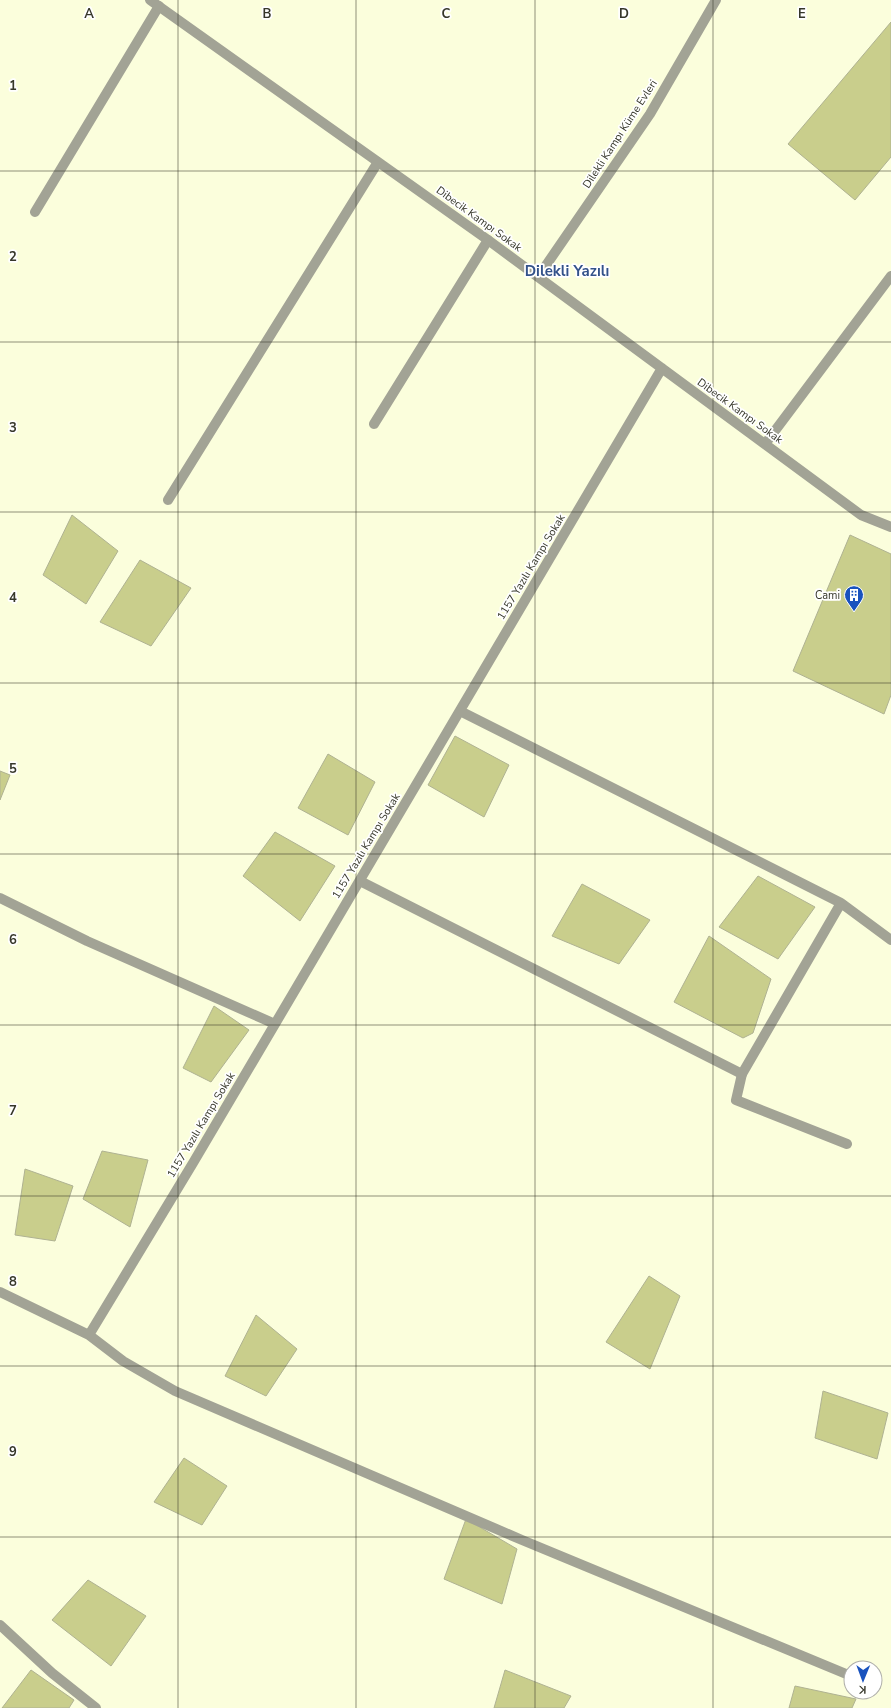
<svg xmlns="http://www.w3.org/2000/svg" width="891" height="1708" viewBox="0 0 891 1708" font-family="'Nunito Sans',sans-serif">
	<style>
		.building { fill: #c9ce8c; stroke: #afb292 }
		.lines { fill: none; stroke-linecap: round; stroke-linejoin: round }
		.lane { stroke: #a2a395; stroke-width: 10 }
		.street { stroke: #a2a395; stroke-width: 10 }
		.grid { fill: none; stroke: #36372a; stroke-width: 1; stroke-opacity: 0.55 }
		.labels { text-anchor: middle; dominant-baseline: central; stroke-width: 3.5; stroke-linejoin: round; paint-order: stroke }
		.street-label { font-size: 11px; fill: #36372a; stroke: #fff }
		.poi-label { font-size: 11px; fill: #36372a; stroke: #fff; text-anchor: end }
		.district-label { font-size: 15px; font-weight: bold; fill: #33528a; stroke: #fff }
		.grid-label { font-size: 13px; text-anchor: middle; font-weight: bold; fill: #36372a; stroke: #fff; stroke-width: 3.5; stroke-linejoin: round; paint-order: stroke }
	</style>
	<rect width="100%" height="100%" fill="#fbfedc"/>
	<path class="building" d="M891 22V157L855 200 788 144Z
		M72 515 118 551 86 604 43 575Z
		M850 535 891 554V695L884 714 793 671Z
		M140 560 191 588 151 646 100 622Z
		M455 736 509 765 484 817 428 785Z
		M328 754 375 782 348 835 298 808Z
		M0 771 10 775 0 800Z
		M275 832 335 866 300 921 243 876Z
		M758 876 815 907 778 959 719 927Z
		M582 884 650 920 619 964 552 936Z
		M709 936 771 979 753 1033 743 1038 674 1002Z
		M214 1006 249 1030 211 1082 183 1068Z
		M102 1151 148 1160 130 1227 83 1199Z
		M25 1169 73 1186 55 1241 15 1235Z
		M649 1276 680 1296 650 1369 606 1342Z
		M256 1315 297 1349 266 1396 225 1376Z
		M823 1391 888 1413 877 1459 815 1438Z
		M184 1458 227 1486 202 1525 154 1502Z
		M466 1519 517 1549 502 1604 444 1579Z
		M88 1580 146 1616 111 1666 52 1620Z
		M31 1670 74 1700 69 1708H2Z
		M505 1670 571 1696 564 1708H494Z
		M795 1686 856 1699 852 1708H789Z"/>
	<g class="lines">
		<path class="lane" d="M35 212 159 6
			M374 424 488 240
			M742 1074 736 1100 847 1144"/>
		<path class="street" d="M150 0 488 240 861 515 891 527
			M538 277 650 114 716 0
			M765 444 891 276
			M168 500 378 162
			M360 881 742 1074 841 903 460 711
			M0 898 87 941 275 1024
			M841 903 891 940
			M0 1292 89 1335 123 1361 175 1391 522 1540 851 1676
			M89 1335 193 1163 662 368
			M0 1625 52 1673 96 1708
			M875 1686H876"/>
	</g>
	<path class="grid" d="M178 0V1708M356 0V1708M535 0V1708M713 0V1708M0 171H891M0 342H891M0 512H891M0 683H891M0 854H891M0 1025H891M0 1196H891M0 1366H891M0 1537H891"/>
	<defs>
		<symbol id="building-pin" viewBox="-11 -11 22 30"><path d="M0 17L-7.5 6A9.5 9.5 0 1 1 7.5 6Z" fill="#1952be" stroke="#fff"/><path d="M-4-6H4V6H1V3H-1V6H-4ZM-2.5-4.3h1.7v1.8h-1.7ZM.8-4.3h1.7v1.8H.8ZM-2.5-1h1.7V.8h-1.7ZM.8-1h1.7V.8H.8Z" fill="#fff"/></symbol>
	</defs>
	<g fill-rule="evenodd">
		<use href="#building-pin" x="843" y="584" width="22" height="30"/>
	</g>
	<g class="labels">
		<g class="street-label">
			<text transform="translate(620 134) rotate(-57)">Dilekli Kampı Küme Evleri</text>
			<text transform="translate(479 219) rotate(36)">Dibecik Kampı Sokak</text>
			<text transform="translate(740 411) rotate(36)">Dibecik Kampı Sokak</text>
			<text transform="translate(531 567) rotate(-59)">1157 Yazılı Kampı Sokak</text>
			<text transform="translate(366 846) rotate(-59)">1157 Yazılı Kampı Sokak</text>
			<text transform="translate(201 1125) rotate(-59)">1157 Yazılı Kampı Sokak</text>
		</g>
		<g class="poi-label">
			<text x="840" y="595">Cami</text>
		</g>
		<g class="district-label">
			<text x="567" y="271">Dilekli Yazılı</text>
		</g>
	</g>
	<g class="grid-label">
		<text x="89" y="18">A</text>
		<text x="267" y="18">B</text>
		<text x="446" y="18">C</text>
		<text x="624" y="18">D</text>
		<text x="802" y="18">E</text>
		<text x="13" y="90">1</text>
		<text x="13" y="261">2</text>
		<text x="13" y="432">3</text>
		<text x="13" y="602">4</text>
		<text x="13" y="773">5</text>
		<text x="13" y="944">6</text>
		<text x="13" y="1115">7</text>
		<text x="13" y="1286">8</text>
		<text x="13" y="1456">9</text>
	</g>
	<g transform="translate(863 1680) rotate(181)"><circle r="19" fill="#ffffff" stroke="#afafaa"/>
	<path d="M0-3L7 15L0 10L-7 15Z" fill="#1952be"/>
	<text y="-6" font-size="11" font-weight="bold" text-anchor="middle" fill="#36372a">K</text>
	</g>
</svg>
